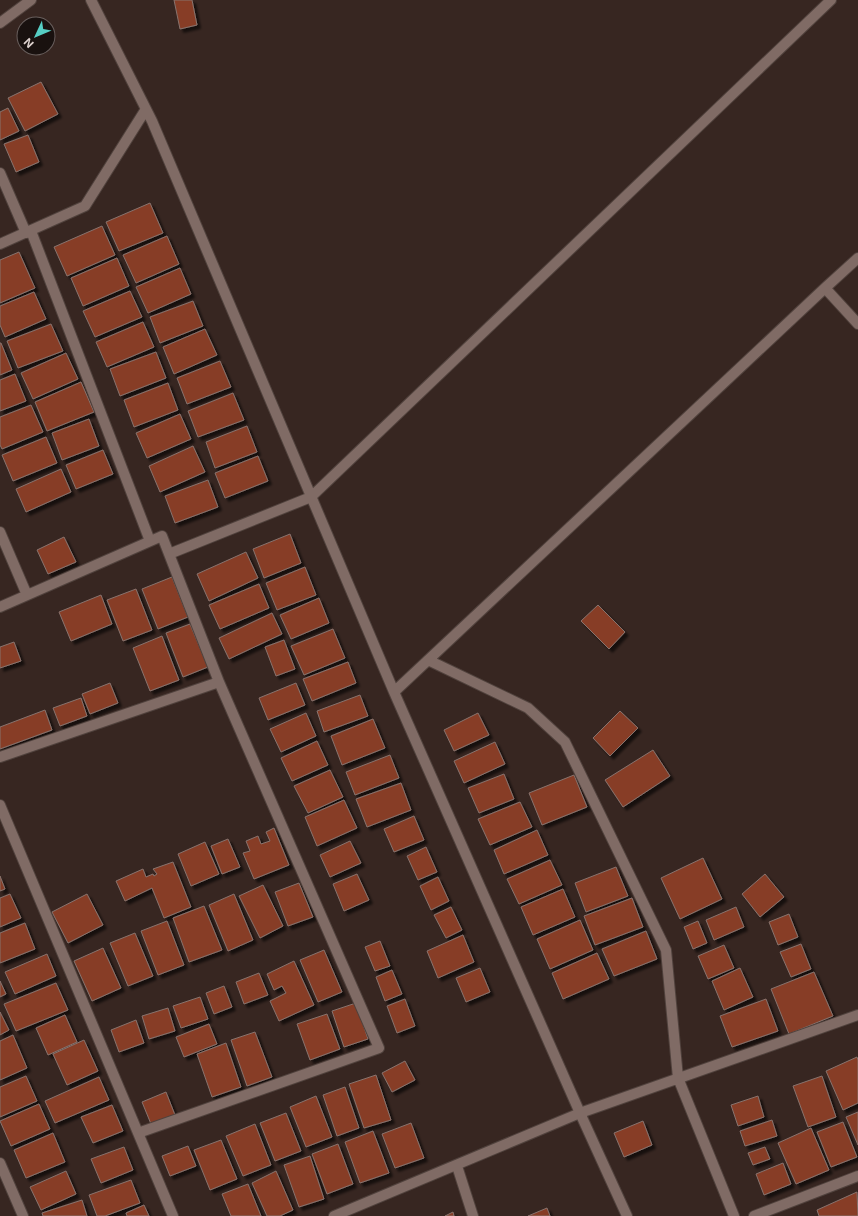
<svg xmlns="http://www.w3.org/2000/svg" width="858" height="1216" viewBox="0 0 858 1216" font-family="Inter,sans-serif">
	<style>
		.building { fill: #873e28; stroke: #88736d; filter: url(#shadow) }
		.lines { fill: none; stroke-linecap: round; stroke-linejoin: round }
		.street-casing { stroke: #50423d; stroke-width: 12 }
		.street { stroke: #806b65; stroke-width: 10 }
	</style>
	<defs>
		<filter id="shadow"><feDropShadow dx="3.5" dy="3.5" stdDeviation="1" flood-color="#0009"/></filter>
	</defs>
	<rect width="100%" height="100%" fill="#372621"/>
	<path class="building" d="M174 0H192L197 25 180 29Z
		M41 82 58 114 25 131 8 98Z
		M8 108 19 131 0 140V112Z
		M28 135 39 162 16 172 4 144Z
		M150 203 163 233 119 251 106 222Z
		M102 226 115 255 67 276 54 247Z
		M167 236 179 264 136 283 123 255Z
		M19 252 35 288 0 303V260Z
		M117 258 129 286 83 306 71 278Z
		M180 268 191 294 148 313 136 287Z
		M130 291 142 317 95 337 83 311Z
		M34 292 46 319 5 337 0 325V306Z
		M193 301 203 326 160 343 150 317Z
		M143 322 154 347 107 367 96 342Z
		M51 324 63 351 18 368 7 341Z
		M205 329 217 355 174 374 163 347Z
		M0 343H1L12 370 0 375Z
		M156 352 166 378 120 396 110 369Z
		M66 353 78 379 33 399 21 373Z
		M220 361 231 387 187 404 177 378Z
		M15 374 26 401 0 411V380Z
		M81 382 94 412 47 431 35 402Z
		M168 383 178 410 134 427 124 400Z
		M233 393 244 420 198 437 188 411Z
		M31 405 43 432 2 449 0 445V417Z
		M180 414 191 439 147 458 136 433Z
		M89 419 99 446 62 460 52 433Z
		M247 426 257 452 215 468 206 442Z
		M46 437 57 463 13 481 2 455Z
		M193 446 205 472 160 492 149 466Z
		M103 450 113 474 76 489 66 465Z
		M258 456 268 481 225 498 215 473Z
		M61 469 71 492 26 512 16 489Z
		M208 480 218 507 175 523 165 496Z
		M290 534 301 563 264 578 253 549Z
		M64 537 76 562 48 574 37 550Z
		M246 552 258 578 209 601 197 574Z
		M305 567 316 595 277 610 266 583Z
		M172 577 188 617 158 629 142 589Z
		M259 584 269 608 220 629 209 605Z
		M136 589 152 630 123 641 107 600Z
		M101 595 112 624 71 641 59 612Z
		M319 598 329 623 291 639 280 615Z
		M598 605 625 632 609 649 581 621Z
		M272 613 282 634 229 659 219 638Z
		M190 624 208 667 183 677 166 633Z
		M333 629 345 658 304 675 291 646Z
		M162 636 179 680 150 691 133 648Z
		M284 640 295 669 276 676 265 647Z
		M14 642 21 661 0 668V647Z
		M348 662 356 683 312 701 303 679Z
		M110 683 118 703 90 714 82 694Z
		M296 683 305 705 268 720 259 698Z
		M360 695 368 716 324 732 317 711Z
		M81 698 87 716 60 726 53 708Z
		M45 710 52 730 0 749V727Z
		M620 711 638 728 610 756 593 738Z
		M306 713 316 736 281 752 270 729Z
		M478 713 489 735 454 751 444 730Z
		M373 719 385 748 342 765 331 736Z
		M317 741 328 765 292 781 281 758Z
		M495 742 505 764 464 783 454 761Z
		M653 750 670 776 623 807 605 780Z
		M390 755 399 778 355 795 346 772Z
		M330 770 343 797 308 813 294 786Z
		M504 774 514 799 479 813 468 788Z
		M574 775 587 807 542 825 529 793Z
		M401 783 411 810 367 827 356 799Z
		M344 800 357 828 317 846 305 817Z
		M520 802 532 827 490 845 478 819Z
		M414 816 424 840 394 852 384 829Z
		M274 828 289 865 254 879 243 853 250 851 246 841 258 836 261 844 270 841 266 832Z
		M537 830 548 855 504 874 494 850Z
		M228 839 240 867 222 874 211 846Z
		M350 841 361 863 330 877 320 855Z
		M205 842 219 874 191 886 178 854Z
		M426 847 437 872 418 880 407 856Z
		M703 858 722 899 680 919 661 878Z
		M550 860 562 885 519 904 507 879Z
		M173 862 191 907 164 918 152 888 125 901 116 881 143 869 146 877 153 874 154 876 157 874 153 869Z
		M616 867 628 896 586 912 575 883Z
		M357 874 369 900 344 911 333 884Z
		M765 874 784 897 760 917 742 894Z
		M0 876 5 889 0 891Z
		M438 877 449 901 431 910 420 886Z
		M299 883 313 917 288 926 275 892Z
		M263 885 283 926 260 938 239 896Z
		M563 889 575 917 533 935 521 907Z
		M10 894 21 918 0 927V898Z
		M87 894 103 925 68 943 52 912Z
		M234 894 253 940 228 951 209 905Z
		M632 898 643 927 595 945 584 916Z
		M204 906 222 950 189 962 173 918Z
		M451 907 462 930 446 938 434 915Z
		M736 907 744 927 714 940 706 920Z
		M789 914 798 937 778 945 769 922Z
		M580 920 593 950 550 969 537 939Z
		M167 921 184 965 158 975 141 931Z
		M698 921 707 943 693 949 684 927Z
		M25 923 35 949 0 963V933Z
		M646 931 657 959 614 976 602 949Z
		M135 933 153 976 128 986 110 943Z
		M463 935 474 962 438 978 427 951Z
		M380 941 390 966 375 971 365 947Z
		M801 944 811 969 791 977 780 952Z
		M724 945 734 968 708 979 698 956Z
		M103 948 121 988 92 1001 74 961Z
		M324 950 342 992 318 1002 300 960Z
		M597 953 609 979 563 999 552 973Z
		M47 954 56 976 15 994 5 972Z
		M294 961 314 1005 279 1021 270 1001 286 993 282 986 274 990 267 974Z
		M480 968 490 992 466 1002 456 978Z
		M740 968 753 997 724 1010 712 981Z
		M392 970 402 994 385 1001 376 977Z
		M814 972 833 1016 789 1034 771 989Z
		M259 973 268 995 244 1004 236 982Z
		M0 981 6 994 0 997Z
		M56 983 68 1010 16 1031 4 1004Z
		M224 986 232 1007 214 1014 206 993Z
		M200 997 208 1019 181 1028 173 1006Z
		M405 999 415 1026 397 1033 387 1006Z
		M766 999 778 1031 732 1047 720 1016Z
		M356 1003 368 1039 344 1047 332 1011Z
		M168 1008 175 1031 149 1039 142 1016Z
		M0 1012 9 1030 0 1035Z
		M327 1014 340 1049 310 1060 297 1024Z
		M65 1015 77 1042 48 1055 36 1028Z
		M136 1020 144 1043 119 1052 111 1030Z
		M209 1024 217 1044 184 1057 176 1037Z
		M255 1032 272 1077 247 1086 231 1040Z
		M13 1035 27 1068 0 1080V1041Z
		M84 1040 98 1071 67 1085 53 1054Z
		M226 1043 241 1087 212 1097 197 1054Z
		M857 1057 858 1060V1103L843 1110 826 1071Z
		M405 1061 415 1080 392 1092 382 1073Z
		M376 1075 391 1120 364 1128 349 1084Z
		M26 1076 37 1101 0 1117V1087Z
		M822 1076 836 1117 808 1127 793 1086Z
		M99 1077 109 1100 55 1123 45 1101Z
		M345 1087 359 1128 337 1136 323 1095Z
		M166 1092 175 1115 151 1124 142 1102Z
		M316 1096 332 1137 306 1147 290 1107Z
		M758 1096 764 1117 738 1126 731 1105Z
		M39 1104 50 1129 11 1146 0 1121Z
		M112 1105 123 1131 93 1143 81 1117Z
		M858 1112V1145L846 1117Z
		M286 1113 301 1151 275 1161 260 1123Z
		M772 1120 777 1136 745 1146 740 1131Z
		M643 1121 652 1145 624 1157 614 1133Z
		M843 1122 857 1157 831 1167 817 1132Z
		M411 1123 424 1158 395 1168 382 1134Z
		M255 1124 271 1165 243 1176 226 1136Z
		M811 1128 829 1170 796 1184 778 1143Z
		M373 1131 389 1173 360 1183 345 1142Z
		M53 1133 65 1162 26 1178 14 1150Z
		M221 1140 237 1179 210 1190 194 1150Z
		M338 1144 353 1184 327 1194 312 1154Z
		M188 1146 196 1166 170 1176 162 1156Z
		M124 1147 133 1170 101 1183 91 1159Z
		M765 1147 770 1159 753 1165 748 1153Z
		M310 1156 324 1199 299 1207 284 1165Z
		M783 1163 791 1184 764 1195 756 1174Z
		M66 1171 76 1194 41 1210 30 1187Z
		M276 1171 293 1210 280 1216H267L252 1183Z
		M131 1180 140 1203 105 1216H97L89 1195Z
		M248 1184 261 1216H231L222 1194Z
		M857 1192 858 1216H819L817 1210Z
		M82 1200 87 1216H43L42 1213Z
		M144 1205 149 1216H127L126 1213Z
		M547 1208 550 1216H528Z
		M453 1212 454 1216H445Z"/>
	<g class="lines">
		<defs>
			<path id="street" d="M91 0 152 121 394 692 825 288 858 258
				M0 23 31 0
				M0 173 26 233 31 231 150 541
				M0 244 85 206 146 109
				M825 288 858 324
				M0 532 27 595
				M169 554 311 497 831 0
				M0 607 162 536 219 682
				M428 660 528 708 565 742 666 950 678 1078 734 1216
				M394 692 580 1113 858 1015
				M0 757 219 682 379 1048 138 1133
				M0 805 173 1216
				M0 1163 23 1216
				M457 1166 473 1216
				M334 1216 580 1113 627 1216
				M754 1216 858 1176"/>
		</defs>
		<use href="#street" class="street-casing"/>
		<use href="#street" class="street"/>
	</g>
	<g transform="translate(36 36) rotate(226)"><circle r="19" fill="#19110f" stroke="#685e5c"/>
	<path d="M0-3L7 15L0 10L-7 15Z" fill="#56cec4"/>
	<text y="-6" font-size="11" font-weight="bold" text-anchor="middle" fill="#ded2cf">N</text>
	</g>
</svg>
